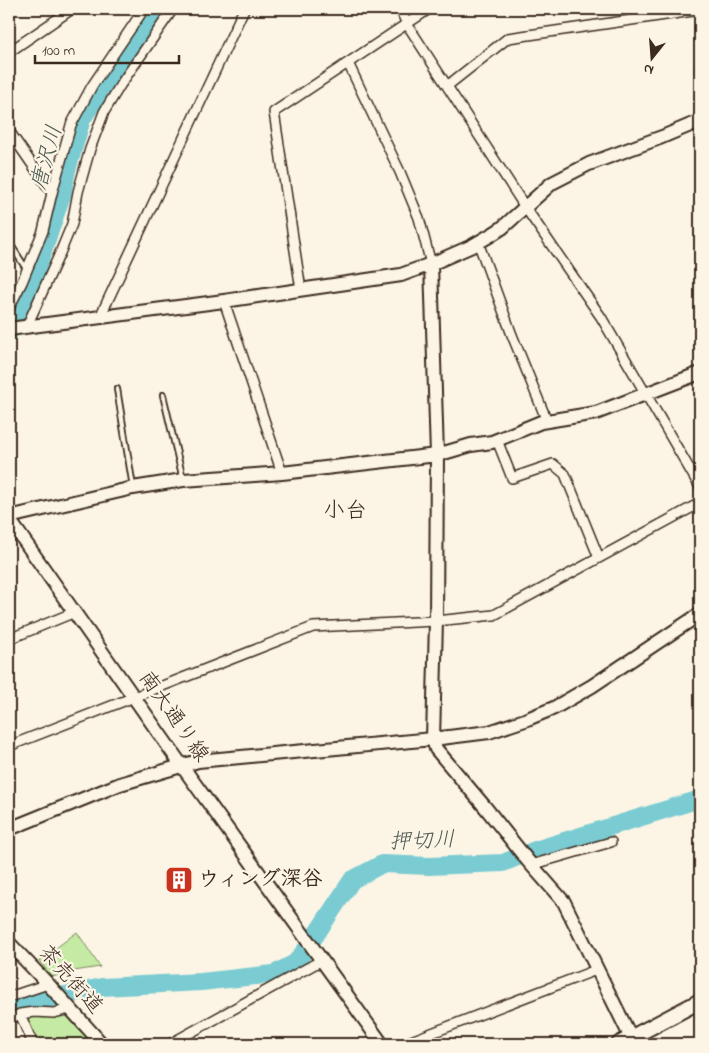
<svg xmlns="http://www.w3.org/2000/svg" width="709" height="1053" viewBox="0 0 709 1053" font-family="'Indie Flower','Klee One',sans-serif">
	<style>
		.green { fill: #c4eaa4; stroke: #808a61 }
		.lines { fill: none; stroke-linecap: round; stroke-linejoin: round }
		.river { stroke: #7acbd2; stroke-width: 18 }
		.lane-casing { stroke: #3b2a1e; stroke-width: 8 }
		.street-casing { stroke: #3b2a1e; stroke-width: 12 }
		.secondary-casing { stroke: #3b2a1e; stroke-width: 16 }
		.primary-casing { stroke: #3b2a1e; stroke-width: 18 }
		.lane { stroke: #fcf5e5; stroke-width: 4.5 }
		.street { stroke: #fcf5e5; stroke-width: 9 }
		.secondary { stroke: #fcf5e5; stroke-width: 12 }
		.primary { stroke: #fcf5e5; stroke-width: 14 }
		.labels { text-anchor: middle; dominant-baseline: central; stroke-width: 4.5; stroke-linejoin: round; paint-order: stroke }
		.street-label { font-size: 21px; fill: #3b2a1e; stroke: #fcf5e5 }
		.poi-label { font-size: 21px; font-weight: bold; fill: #3b2a1e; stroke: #fcf5e5; text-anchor: start }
		.water-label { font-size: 22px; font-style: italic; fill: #4e5a54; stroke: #fcf5e5 }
		.neighbourhood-label { font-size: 22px; fill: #3b2a1e; stroke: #fcf5e5 }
	</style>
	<rect width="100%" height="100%" fill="#fcf5e5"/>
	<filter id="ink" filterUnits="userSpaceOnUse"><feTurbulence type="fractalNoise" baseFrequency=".02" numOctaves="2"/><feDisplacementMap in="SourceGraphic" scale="10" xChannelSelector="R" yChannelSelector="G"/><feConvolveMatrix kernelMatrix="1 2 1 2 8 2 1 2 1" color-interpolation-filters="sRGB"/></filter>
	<g filter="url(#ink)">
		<path class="green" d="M77 932 100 967 74 971 52 977 39 961Z
			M66 1014 93 1044H37L26 1018Z"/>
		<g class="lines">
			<path class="river" d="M9 333 19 316 32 284 62 195 67 170 82 119 138 35 157 9
				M9 1009 19 1005 102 987 201 982 274 974 295 963 307 948 352 880 382 864 429 866 503 863 535 850 700 799"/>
			<defs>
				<path id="lane" d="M9 242 27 270
					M117 389 133 487
					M163 395 183 479"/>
				<path id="street" d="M400 9 407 24 525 207 601 317 700 487
					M9 52 72 9
					M348 63 400 172 419 218 431 264
					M700 69V70
					M447 86 508 38 700 10
					M9 131 52 193
					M478 242 512 335 547 421
					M301 290 274 112 429 9
					M224 301 282 473
					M9 308 22 282 43 231 52 193 71 125 92 86 144 9
					M100 317 244 9
					M26 328 60 253 72 224 78 192 90 149 104 112 121 84 173 9
					M497 440 512 478 553 464 565 474 599 558
					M9 639 75 612
					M9 746 313 627 436 621 494 615 700 503
					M531 865 611 842
					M9 997 48 984
					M20 1014 33 1044
					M9 1019 20 1014 34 1012 54 1013 70 1009
					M170 1044 322 960
					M403 1044 596 970"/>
				<path id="secondary" d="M431 264 437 455 436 621 433 739 436 749 485 807 528 861 564 902 634 1044
					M9 329 224 301 401 275 431 264 472 246 491 235 502 228 552 183 589 164 662 137 700 121
					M9 517 133 488 183 480 282 473 437 455 471 445 492 442 541 422 596 413 700 373
					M9 519 182 766 382 1044
					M9 829 120 784 198 761 433 739 489 732 525 720 554 708 592 686 700 614
					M9 943 48 984 102 1044"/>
				<path id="primary" d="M619 1044 700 1001"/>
			</defs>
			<use href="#lane" class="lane-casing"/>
			<use href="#street" class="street-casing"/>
			<use href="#secondary" class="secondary-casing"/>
			<use href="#primary" class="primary-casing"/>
			<use href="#lane" class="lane"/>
			<use href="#street" class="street"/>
			<use href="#secondary" class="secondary"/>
			<use href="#primary" class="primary"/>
		</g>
	</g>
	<defs>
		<symbol id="building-square" viewBox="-11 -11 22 22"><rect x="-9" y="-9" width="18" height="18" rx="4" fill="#c8321e" stroke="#fcf5e5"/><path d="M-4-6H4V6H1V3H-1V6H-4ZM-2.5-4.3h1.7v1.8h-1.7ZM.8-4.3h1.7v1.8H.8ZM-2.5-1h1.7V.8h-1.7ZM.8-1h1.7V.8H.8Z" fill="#fff"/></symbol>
	</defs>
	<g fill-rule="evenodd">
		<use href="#building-square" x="163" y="864" width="32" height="32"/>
	</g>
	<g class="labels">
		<g class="street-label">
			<text transform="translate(173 717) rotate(55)">南大通り線</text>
			<text transform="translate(70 980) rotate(48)">茶売街道</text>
		</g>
		<g class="poi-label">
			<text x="198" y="880">ウィング深谷</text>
		</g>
		<g class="water-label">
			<text transform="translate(48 158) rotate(-75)">唐沢川</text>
			<text transform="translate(422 842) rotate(-2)">押切川</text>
		</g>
		<g class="neighbourhood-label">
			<text x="345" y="512">小台</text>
		</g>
	</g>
	<rect width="709" height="1053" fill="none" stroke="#fcf5e5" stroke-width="30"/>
	<rect x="15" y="15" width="679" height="1023" fill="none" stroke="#3b2a1e" stroke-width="2" filter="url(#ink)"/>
	<g transform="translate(652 58) rotate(197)" stroke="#fcf5e5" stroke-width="4" paint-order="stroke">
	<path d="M0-4L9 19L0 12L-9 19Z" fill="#3b2a1e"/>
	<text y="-8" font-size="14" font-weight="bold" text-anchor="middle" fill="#3b2a1e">N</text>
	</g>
	<path d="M35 55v8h144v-8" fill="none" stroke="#3b2a1e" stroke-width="2.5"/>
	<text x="42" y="55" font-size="15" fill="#3b2a1e" stroke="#fcf5e5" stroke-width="4" paint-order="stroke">100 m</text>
</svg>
